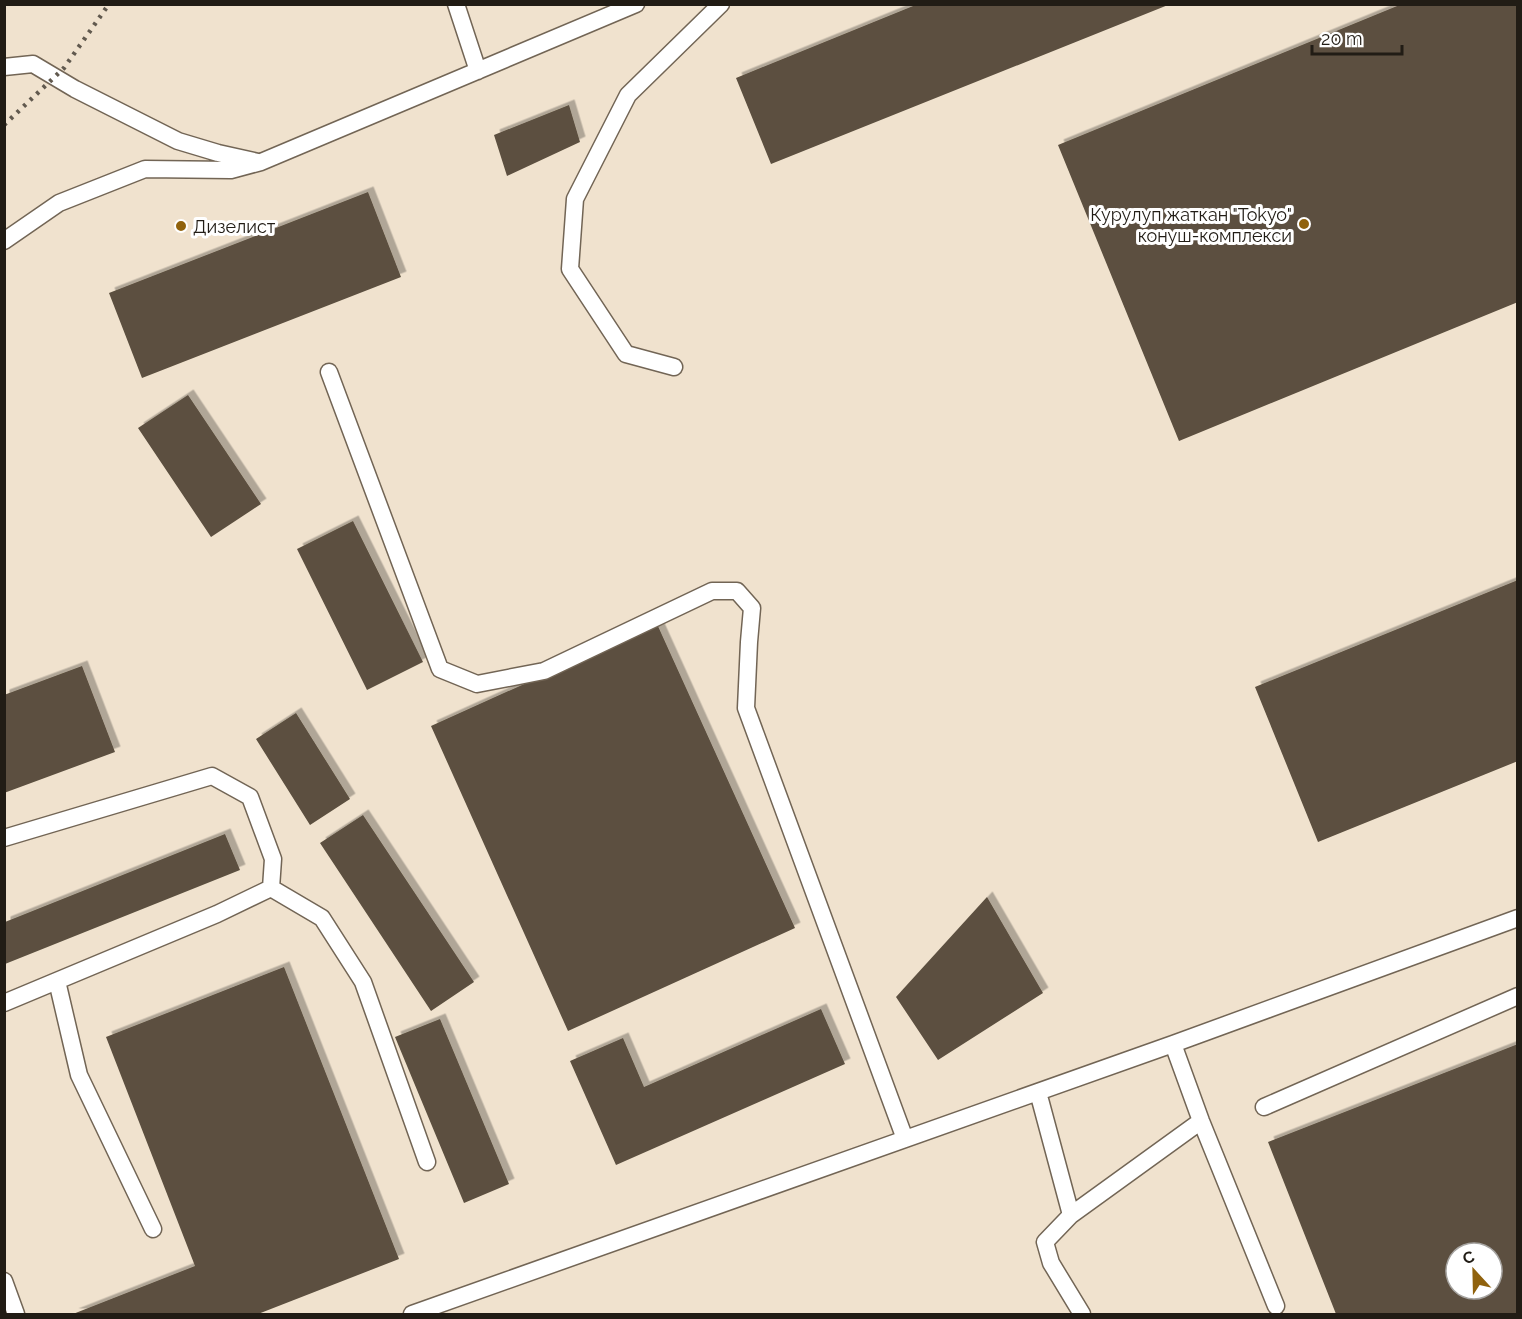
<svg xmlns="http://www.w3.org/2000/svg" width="1522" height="1319" viewBox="0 0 1522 1319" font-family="Raleway,sans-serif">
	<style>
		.building { fill: #5b4f3f; fill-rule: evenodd; filter: url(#shadow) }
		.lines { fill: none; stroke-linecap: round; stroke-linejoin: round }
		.service-casing { stroke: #726555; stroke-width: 19 }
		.service { stroke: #fff; stroke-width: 16 }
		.rail { stroke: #61594e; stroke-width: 4.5; stroke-dasharray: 3 6; stroke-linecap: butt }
		.poi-dot { fill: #90620d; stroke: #fff; stroke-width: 2 }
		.labels { text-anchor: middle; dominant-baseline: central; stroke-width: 6; stroke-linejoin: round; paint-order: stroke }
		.poi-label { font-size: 18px; fill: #211c15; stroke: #fff; text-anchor: end }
	</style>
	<defs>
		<filter id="shadow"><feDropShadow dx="5.5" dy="-5.5" stdDeviation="0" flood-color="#0004"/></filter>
	</defs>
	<rect width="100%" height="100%" fill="#f0e2ce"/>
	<path class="building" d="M918 4H1168V5L771 164 736 78Z
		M1402 4H1518V302L1179 441 1058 145Z
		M569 105 580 142 507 176 494 135Z
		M368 192 401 277 142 378 109 293Z
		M188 395 261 504 211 537 138 428Z
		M353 521 423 662 367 690 297 549Z
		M1518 580V761L1318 842 1255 687Z
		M657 624 795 928 568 1031 431 726Z
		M82 666 115 752 4 793V695Z
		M296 713 350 799 310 825 256 739Z
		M363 815 474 982 431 1011 320 843Z
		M225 834 240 870 5 964V922Z
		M987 897 1043 993 938 1060 896 997Z
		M284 967 399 1259 258 1314H73L195 1266 106 1037Z
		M821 1009 845 1064 616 1165 570 1061 623 1038 644 1087Z
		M440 1019 509 1184 464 1203 395 1037Z
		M1518 1044V1314H1336L1268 1142ZM1456 1253H1492V1289H1456Z"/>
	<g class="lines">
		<defs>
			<path id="service" d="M456 4 478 71
				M4 67 33 64 75 89 178 141 218 153 258 162
				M4 241 59 203 145 169 231 170 261 162 636 4
				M674 367 626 354 570 269 575 199 628 95 721 4
				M329 372 440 669 477 684 544 671 712 591H737L752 608 749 642 746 708 905 1139
				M4 838 212 776 250 797 273 859 271 888 217 914 4 1003
				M271 888 322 918 363 982 427 1162
				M57 981 79 1075 153 1229
				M1173 1044 1201 1121 1276 1306
				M1038 1092 1071 1215
				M1264 1107 1518 996
				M4 1281 16 1314
				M412 1314 1173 1044 1518 918
				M1082 1314 1051 1263 1045 1242 1071 1215 1201 1121"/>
		</defs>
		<use href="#service" class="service-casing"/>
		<use href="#service" class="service"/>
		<path class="rail" d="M4 125 64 68 109 4"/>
	</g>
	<g class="poi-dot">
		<circle cx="1304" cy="224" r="6"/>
		<circle cx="181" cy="226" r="6"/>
	</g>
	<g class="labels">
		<g class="poi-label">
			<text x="1292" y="214">Курулуп жаткан "Tokyo"<tspan x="1292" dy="21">конуш-комплекси</tspan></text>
			<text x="193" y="226" text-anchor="start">Дизелист</text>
		</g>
	</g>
	<rect width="1522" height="1319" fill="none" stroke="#211c15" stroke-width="12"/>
	<g transform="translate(1474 1271) rotate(338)"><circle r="28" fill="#ffffff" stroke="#a6a4a1" stroke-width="1.5"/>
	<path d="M0-4.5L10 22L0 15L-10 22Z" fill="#90620d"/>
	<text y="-9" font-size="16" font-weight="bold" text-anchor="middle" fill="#211c15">С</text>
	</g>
	<path d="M1312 45v9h90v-9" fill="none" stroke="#211c15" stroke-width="3"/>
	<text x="1321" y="45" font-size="18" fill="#211c15" stroke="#ffffff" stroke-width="4.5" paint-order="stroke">20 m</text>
</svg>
